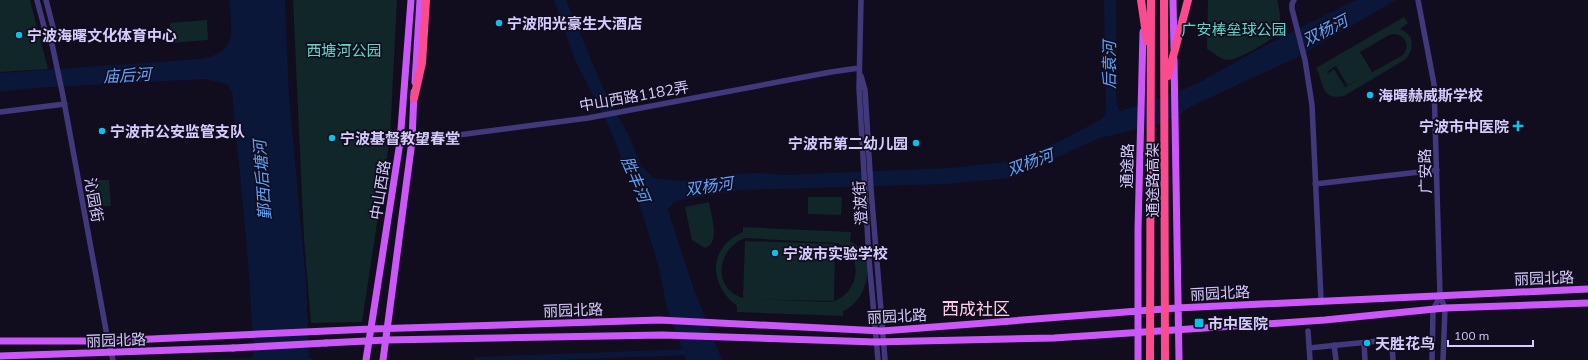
<svg xmlns="http://www.w3.org/2000/svg" width="1588" height="360" viewBox="0 0 1588 360" font-family="Mulish,'Noto Sans SC',sans-serif">
	<style>
		.green { fill: #102628; fill-rule: evenodd }
		.water { fill: #0a1739 }
		.lines { fill: none; stroke-linecap: round; stroke-linejoin: round }
		.canal { stroke: #0a1739; stroke-width: 6 }
		.minor { stroke: #42397c; stroke-width: 5.5 }
		.major { stroke: #cb57f9; stroke-width: 7 }
		.highway { stroke: #f94b8e; stroke-width: 8 }
		.major-bridge { stroke: #cb57f9; stroke-width: 7 }
		.highway-bridge { stroke: #f94b8e; stroke-width: 8 }
		.poi-dot { fill: #08c1ec; stroke: #110d1e; stroke-width: 1.5 }
		.labels { text-anchor: middle; dominant-baseline: central; stroke-width: 3.5; stroke-linejoin: round; paint-order: stroke }
		.poi-label { font-size: 15px; font-weight: bold; fill: #d6ccfd; stroke: #110d1e; text-anchor: start }
		.park-label { font-size: 15px; fill: #5bdac6; stroke: #110d1e }
		.street-label { font-size: 15px; fill: #d6ccfd; stroke: #110d1e }
		.water-label { font-size: 16px; font-style: italic; fill: #5ea3f9; stroke: #110d1e }
		.quarter-label { font-size: 17px; fill: #fdcee8; stroke: #110d1e }
	</style>
	<rect width="100%" height="100%" fill="#110d1e"/>
	<path class="green" d="M0 0H30L48 69 0 72Z
		M293 0H397L390 137 362 322 311 323 304 238Z
		M1208 0H1277C1280 10 1282 24 1277 34 1273 40 1235 61 1228 60 1220 59 1214 53 1207 49Z
		M1404 17 1408 23 1400 29C1414 34 1415 48 1406 59L1344 96C1320 101 1324 82 1316 68ZM1394 34C1406 35 1410 46 1403 55L1338 91 1345 87 1334 69 1327 74 1329 70 1389 35Z
		M207 20 208 40 171 43 170 23Z
		M1360 52 1372 72 1348 86 1336 66Z
		M95 180H109L111 206 97 207Z
		M808 197H842L841 215 808 214Z
		M709 202C711 214 721 244 705 248L692 240 685 207Z
		M743 227 851 232 850 241C878 255 869 300 843 311V316L737 312V306C708 284 708 247 743 232ZM745 238 837 243C865 254 860 294 832 302L744 299 834 301 835 244 745 241 743 298C712 289 716 249 745 238Z"/>
	<path class="water" d="M229 0H285L289 97 306 281 309 358 316 360H191L248 358 253 356C251 268 240 179 232 92L227 84 205 79 35 88 0 92V73L201 59C238 52 232 31 229 0Z
		M554 0H566L604 90 629 136 642 167 653 178 680 181 737 174 760 173 784 175 951 168 1015 161 1064 139 1102 119 1106 113 1104 0H1116V92L1117 105 1120 111 1178 92 1198 83 1272 42 1356 0H1396L1296 58 1192 106 1178 115 1156 125 1100 138 1010 178 946 184 741 190 675 201 668 210 693 287 722 360H686L667 308 659 268 637 195 609 127 575 60Z"/>
	<g class="lines">
		<path class="canal" d="M477 360 691 352"/>
		<path class="minor" d="M37 0 47 38 52 44
			M46 0 55 35 52 44 63 96 108 341 113 360
			M861 0 859 88 869 259 878 360
			M1294 0 1292 4V9L1305 60 1312 105 1321 300
			M1418 0 1434 84 1440 296 1445 308 1443 360
			M861 76 865 90 871 189 885 360
			M0 112 65 104
			M412 141 588 118 831 72 859 68
			M1315 184 1437 170
			M1308 331 1310 360
			M1364 343 1365 360
			M1334 345 1336 360
			M1309 348 1388 340 1392 345 1393 360
			M1432 360 1433 310 1440 296"/>
		<path class="major" d="M1173 0 1174 48
			M1174 60 1179 360
			M415 82 420 0
			M0 341H108L371 329 659 320 882 331 1177 308 1588 289
			M326 343 386 340 662 335 875 342 1054 338 1325 320 1445 308 1588 303
			M0 356 233 348
			M366 360 400 142 411 0
			M383 360 412 141 414 92
			M1138 360V229L1143 32"/>
		<path class="highway" d="M414 98 422 63 426 0"/>
		<path class="major-bridge" d="M233 348 326 343"/>
		<path class="highway-bridge" d="M1141 0 1147 41
			M1164 0 1165 360
			M1168 76 1188 0
			M1150 360 1151 0"/>
	</g>
	<g class="poi-dot">
		<circle cx="499" cy="23" r="4"/>
		<circle cx="19" cy="35" r="4"/>
		<circle cx="1370" cy="95" r="4"/>
		<path d="M1516 120h4v4h4v4h-4v4h-4v-4h-4v-4h4z"/>
		<circle cx="102" cy="131" r="4"/>
		<circle cx="332" cy="138" r="4"/>
		<circle cx="916" cy="143" r="4"/>
		<circle cx="775" cy="253" r="4"/>
		<rect x="1194" y="318" width="10" height="10" rx="2"/>
		<circle cx="1367" cy="343" r="4"/>
	</g>
	<g class="labels">
		<g class="poi-label">
			<text x="507" y="23">宁波阳光豪生大酒店</text>
			<text x="27" y="35">宁波海曙文化体育中心</text>
			<text x="1378" y="95">海曙赫威斯学校</text>
			<text x="1509" y="126" text-anchor="end">宁波市中医院</text>
			<text x="110" y="131">宁波市公安监管支队</text>
			<text x="340" y="138">宁波基督教望春堂</text>
			<text x="908" y="143" text-anchor="end">宁波市第二幼儿园</text>
			<text x="783" y="253">宁波市实验学校</text>
			<text x="1208" y="323">市中医院</text>
			<text x="1375" y="343">天胜花鸟</text>
		</g>
		<g class="park-label">
			<text x="1234" y="29">广安棒垒球公园</text>
			<text x="344" y="50">西塘河公园</text>
		</g>
		<g class="street-label">
			<text transform="translate(634 96) rotate(-10)">中山西路1182弄</text>
			<text transform="translate(1127 166) rotate(-89)">通途路</text>
			<text transform="translate(1425 171) rotate(-91)">广安路</text>
			<text transform="translate(1152 180) rotate(-90)">通途路高架</text>
			<text transform="translate(380 190) rotate(-81)">中山西路</text>
			<text transform="translate(94 200) rotate(80)">沁园街</text>
			<text transform="translate(860 203) rotate(-94)">澄波街</text>
			<text transform="translate(1544 278) rotate(-2)">丽园北路</text>
			<text transform="translate(1220 293) rotate(-3)">丽园北路</text>
			<text transform="translate(573 310) rotate(-2)">丽园北路</text>
			<text transform="translate(897 316) rotate(-3)">丽园北路</text>
			<text transform="translate(116 340) rotate(-2)">丽园北路</text>
		</g>
		<g class="water-label">
			<text transform="translate(1325 30) rotate(-27)">双杨河</text>
			<text transform="translate(1109 65) rotate(-90)">后袁河</text>
			<text transform="translate(127 75) rotate(-3)">庙后河</text>
			<text transform="translate(1030 162) rotate(-20)">双杨河</text>
			<text transform="translate(636 179) rotate(67)">胜丰河</text>
			<text transform="translate(262 180) rotate(-94)">鄞西后塘河</text>
			<text transform="translate(709 186) rotate(-8)">双杨河</text>
		</g>
		<g class="quarter-label">
			<text x="976" y="308">西成社区</text>
		</g>
	</g>
	<path d="M1448 340v6h85v-6" fill="none" stroke="#d6ccfd" stroke-width="2"/>
	<text x="1454" y="340" font-size="12" fill="#d6ccfd" stroke="#110d1e" stroke-width="3" paint-order="stroke">100 m</text>
</svg>
